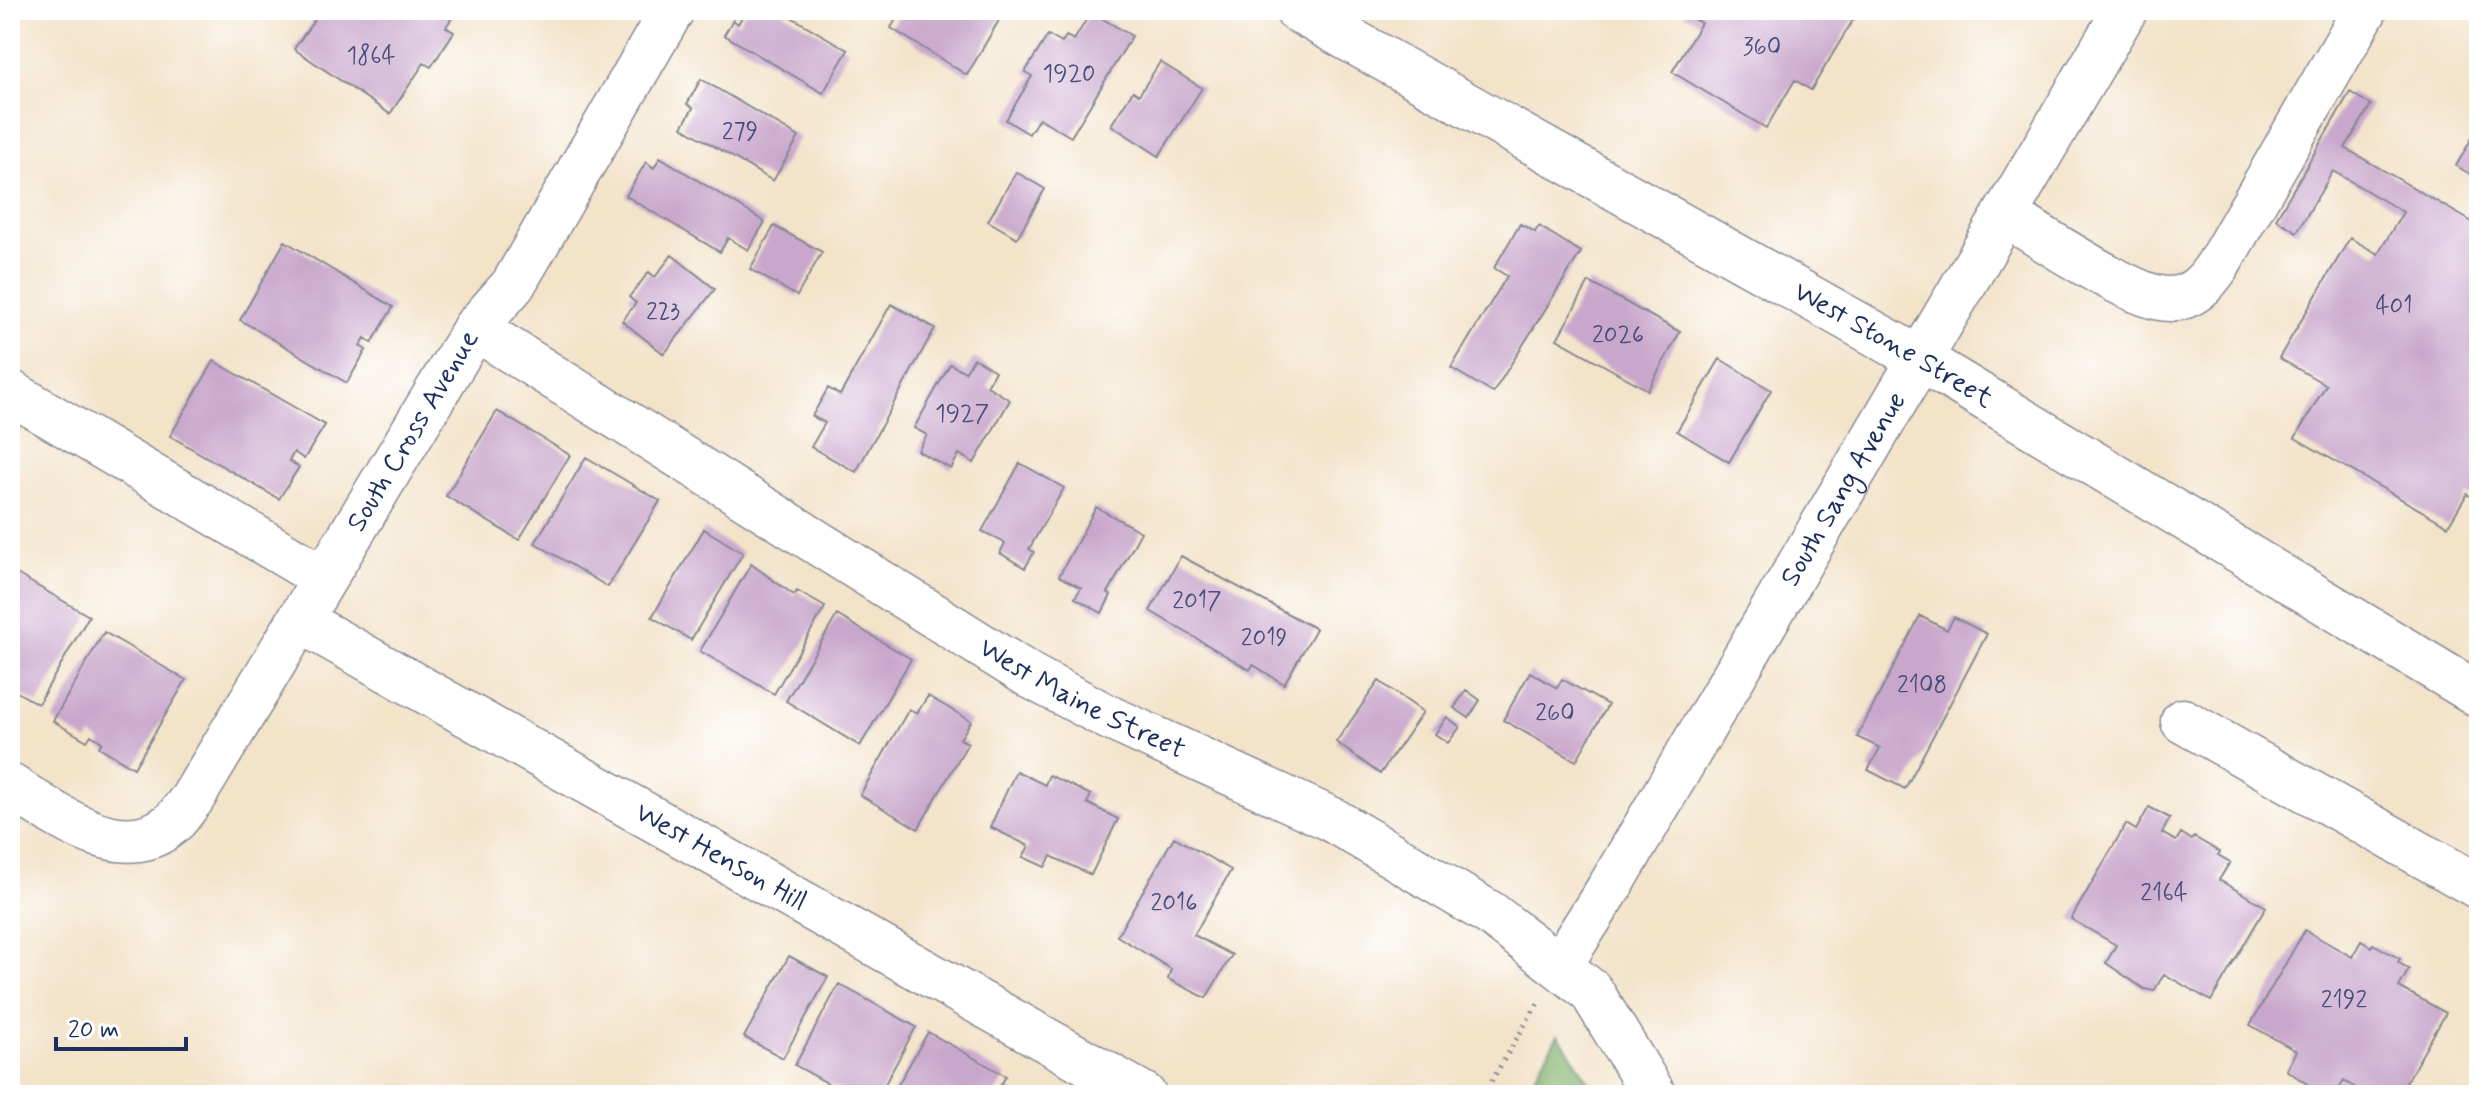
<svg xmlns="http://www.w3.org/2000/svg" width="2489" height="1105" viewBox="0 0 2489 1105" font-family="Mynerve,sans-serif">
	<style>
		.forest { fill: #80b06a; stroke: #4e7064; stroke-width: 2 }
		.building { fill: #c9a7cc }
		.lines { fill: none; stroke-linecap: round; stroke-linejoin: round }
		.minor-casing { stroke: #878994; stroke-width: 47 }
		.path { stroke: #878994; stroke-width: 5; stroke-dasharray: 2 6; stroke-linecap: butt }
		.minor { stroke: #fff; stroke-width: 44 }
		.labels { text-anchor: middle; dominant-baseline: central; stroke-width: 8; stroke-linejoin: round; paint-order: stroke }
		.number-label { font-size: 24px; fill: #464d7a }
		.street-label { font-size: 28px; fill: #1b2f5e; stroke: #fff }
	</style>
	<rect width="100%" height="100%" fill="#fff"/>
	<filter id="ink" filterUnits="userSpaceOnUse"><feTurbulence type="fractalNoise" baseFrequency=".0125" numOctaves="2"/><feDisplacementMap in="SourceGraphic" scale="16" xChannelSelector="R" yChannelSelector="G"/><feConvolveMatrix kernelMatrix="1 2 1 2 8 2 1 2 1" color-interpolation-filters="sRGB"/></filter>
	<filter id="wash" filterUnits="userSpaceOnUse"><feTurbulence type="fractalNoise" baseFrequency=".006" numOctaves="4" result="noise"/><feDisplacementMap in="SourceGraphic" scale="32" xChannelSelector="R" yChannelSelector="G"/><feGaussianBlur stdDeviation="1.8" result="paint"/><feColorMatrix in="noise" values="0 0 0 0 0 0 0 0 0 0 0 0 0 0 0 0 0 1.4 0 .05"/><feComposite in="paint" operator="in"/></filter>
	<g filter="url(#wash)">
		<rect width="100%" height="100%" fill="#f3e3c9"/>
		<path class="forest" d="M1558 1035 1598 1095H1524Z"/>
		<g id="blocks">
			<path class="building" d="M321 10H457L446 27 454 32 431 67 424 63 390 114 294 49Z
				M746 10H779L848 50 823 93 724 35 733 20 738 24Z
				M901 10H1005L967 75 891 28Z
				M1686 10H1859L1811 90 1795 80 1766 128 1672 72 1701 23 1684 14Z
				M1091 12 1132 36 1071 137 1039 118 1029 134 1006 120 1032 76 1025 72 1048 35 1062 43 1066 36 1074 40Z
				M1160 62 1202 88 1159 156 1111 125 1133 91 1139 95Z
				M701 79 799 137 773 181 682 127 693 108 687 104Z
				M2350 92 2371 105 2345 148 2479 226V501L2467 494 2448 526 2295 438 2326 385 2279 358 2350 238 2378 254 2403 212 2333 171 2297 232 2276 219Z
				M2479 126V179L2456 166Z
				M660 157 765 222 748 250 728 238 720 252 626 196 646 162 654 168Z
				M1016 172 1045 189 1017 238 988 221Z
				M1520 224 1535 232 1539 226 1581 252 1493 393 1451 368 1507 276 1494 268Z
				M774 226 822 252 797 296 750 269Z
				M285 241 393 307 372 343 365 338 360 346 366 350 347 383 240 320Z
				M672 255 715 289 664 354 622 321 636 303 629 297 649 272 655 277Z
				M1589 282 1680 332 1648 390 1557 339Z
				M891 304 935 328 856 472 811 447 825 423 812 416 828 388 840 395Z
				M974 358 995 371 987 386 1010 400 974 463 959 454 951 469 918 451 927 435 914 428 950 364 965 372Z
				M1720 359 1771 390 1729 462 1677 431Z
				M214 361 325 425 304 459 294 452 289 461 299 467 279 499 170 436Z
				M497 411 570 455 519 540 446 496Z
				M586 457 660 501 608 587 535 543Z
				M1020 463 1064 488 1029 549 1034 552 1025 568 1000 553 1005 543 982 531Z
				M1096 507 1141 532 1108 593 1111 595 1102 613 1075 598 1081 588 1059 576Z
				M704 529 743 553 691 640 652 617Z
				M1181 556 1316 629 1284 684 1253 665 1250 670 1150 611Z
				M751 564 794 595 797 591 825 607 774 694 700 651Z
				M10 570 89 616 38 704 10 688Z
				M837 615 911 659 860 746 786 701Z
				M1920 616 1947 630 1954 617 1987 634 1905 789 1868 770 1880 748 1857 737Z
				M104 632 186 680 134 768 99 747 102 742 91 735 87 741 53 721Z
				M1530 672 1557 688 1562 679 1608 705 1576 761 1503 720Z
				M1379 681 1423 712 1380 774 1336 742Z
				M1466 690 1480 700 1469 718 1454 708Z
				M928 696 971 721 960 739 968 743 918 829 860 795 909 709 917 713Z
				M1447 717 1460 727 1448 743 1435 734Z
				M1016 771 1045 785 1049 775 1091 795 1087 803 1118 819 1091 875 1051 856 1045 867 1023 857 1029 846 990 827Z
				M2149 807 2170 818 2162 833 2176 841 2181 833 2192 840 2194 837 2220 852 2218 855 2230 862 2219 880 2266 907 2211 1001 2164 974 2154 991 2144 989 2106 963 2116 945 2071 919 2126 824 2136 830Z
				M1174 837 1231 870 1194 935 1232 955 1206 998 1168 979 1171 969 1117 936Z
				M2305 930 2352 957 2361 941 2371 947 2373 944 2400 959 2398 962 2409 969 2399 987 2446 1013 2399 1095H2368L2344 1081 2335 1095H2324L2286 1070 2296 1051 2250 1025Z
				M789 956 828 977 783 1058 744 1037Z
				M839 984 916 1027 879 1095H849L795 1065Z
				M928 1032 1006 1076 995 1095H892Z"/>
		</g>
	</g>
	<g filter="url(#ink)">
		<use href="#blocks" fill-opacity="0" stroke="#878994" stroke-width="2"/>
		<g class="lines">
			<defs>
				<g id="minor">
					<path id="s1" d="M1297 10 1920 359 2479 695"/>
					<path d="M2006 215C2039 235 2136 301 2170 299 2193 298 2206 283 2218 265L2365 10"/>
					<path id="s2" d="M475 328 1032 677 1108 717 1331 819 1491 914 1591 991 1654 1095"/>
					<path d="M10 392 324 578"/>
					<path id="s3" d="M299 620 1144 1095"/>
					<path d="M2183 721 2479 887"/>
					<path id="s4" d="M10 786C52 811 117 864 167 827 177 821 184 808 192 799L475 328 513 285 672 10"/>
					<path id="s5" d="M1560 965 1611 885 2125 10"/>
				</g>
			</defs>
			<use href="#minor" class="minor-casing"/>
			<path class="path" d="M1483 1095 1538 1003"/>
			<use href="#minor" class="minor"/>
		</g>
	</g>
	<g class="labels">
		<g class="number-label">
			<text x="1762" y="47">360</text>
			<text x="371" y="56">1864</text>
			<text x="1069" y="74">1920</text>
			<text x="740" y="132">279</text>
			<text x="2394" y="306">401</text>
			<text x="663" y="312">223</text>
			<text x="1618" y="335">2026</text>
			<text x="962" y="414">1927</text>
			<text x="1197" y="601">2017</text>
			<text x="1264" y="638">2019</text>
			<text x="1922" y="685">2108</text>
			<text x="1555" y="713">260</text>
			<text x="2164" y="893">2164</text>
			<text x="1174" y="903">2016</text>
			<text x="2344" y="1000">2192</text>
		</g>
		<g class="street-label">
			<text stroke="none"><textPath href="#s1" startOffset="684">West Stone Street</textPath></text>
			<text stroke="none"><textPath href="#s4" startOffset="640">South Cross Avenue</textPath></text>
			<text stroke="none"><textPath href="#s5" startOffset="554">South Sang Avenue</textPath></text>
			<text stroke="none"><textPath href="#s2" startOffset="712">West Maine Street</textPath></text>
			<text stroke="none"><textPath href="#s3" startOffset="484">West Henson Hill</textPath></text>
		</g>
	</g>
	<rect width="2489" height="1105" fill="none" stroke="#fff" stroke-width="40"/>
	<path d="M56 1037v12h130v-12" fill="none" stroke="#1b2f5e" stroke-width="4"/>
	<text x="68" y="1037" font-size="24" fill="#1b2f5e" stroke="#ffffff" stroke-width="6" paint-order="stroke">20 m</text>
</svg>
